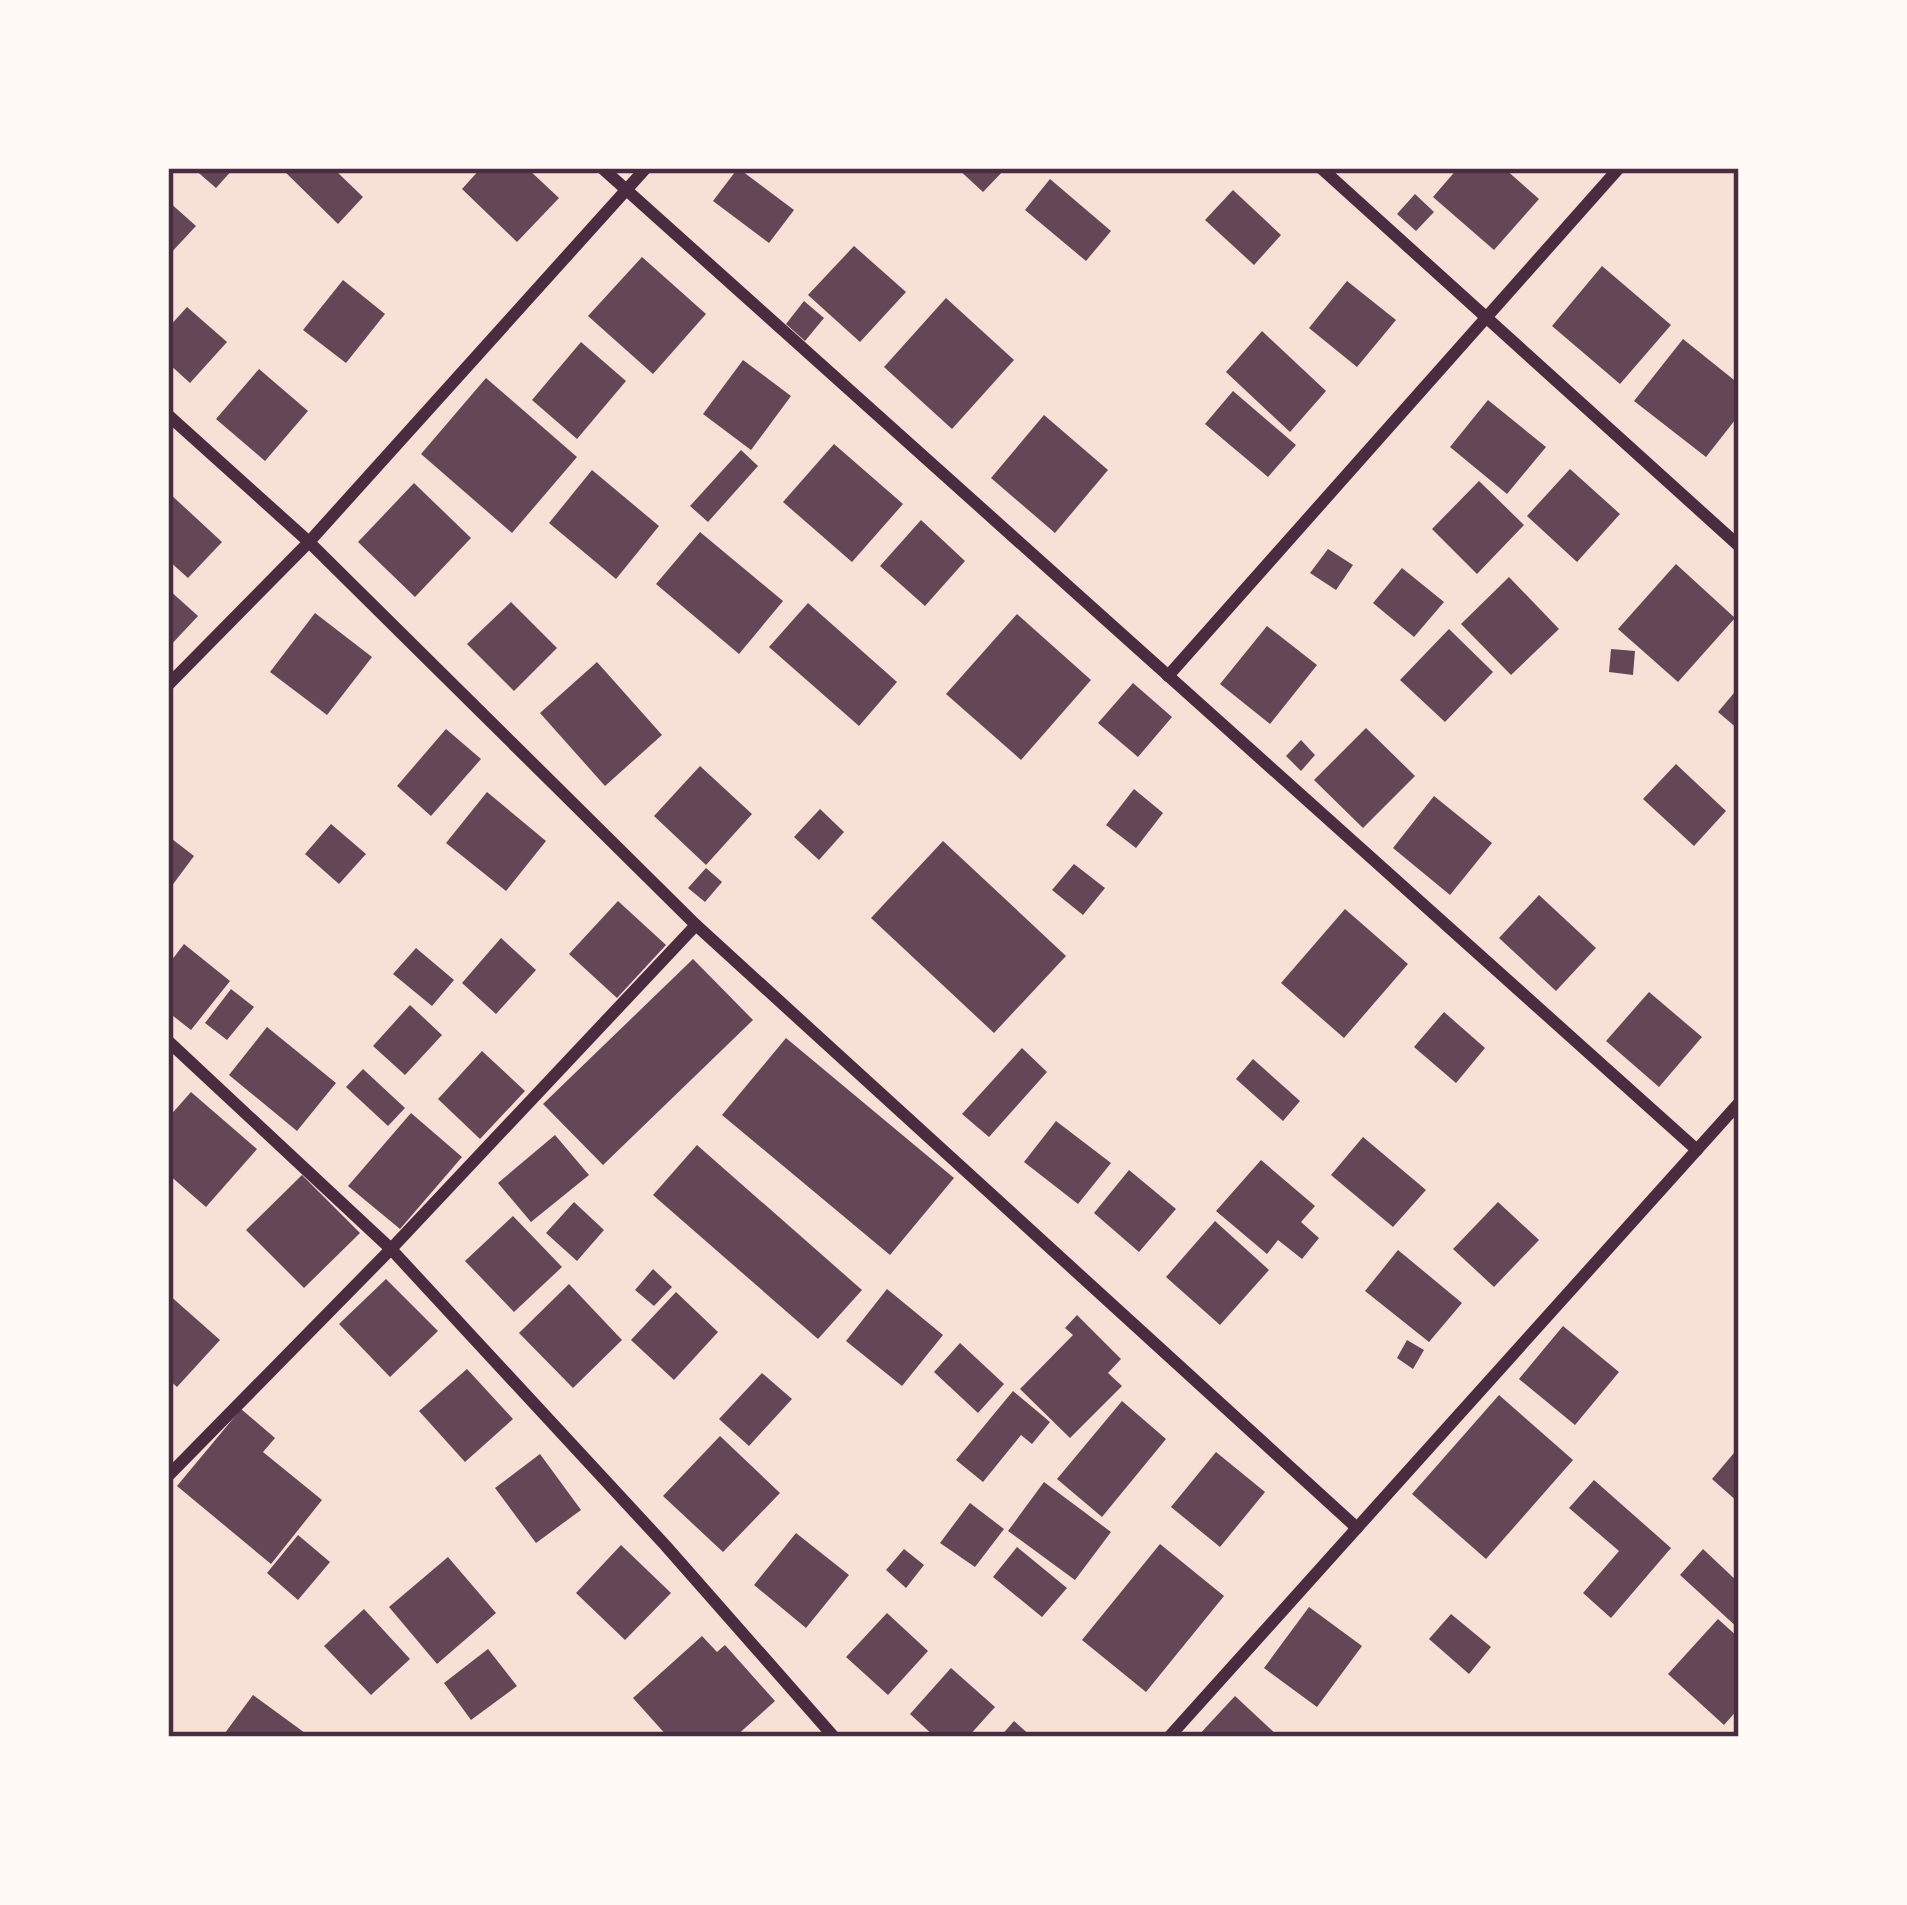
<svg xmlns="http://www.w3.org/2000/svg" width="1907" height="1905" viewBox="0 0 1907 1905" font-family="'DejaVu Sans',sans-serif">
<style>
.building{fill:#644757}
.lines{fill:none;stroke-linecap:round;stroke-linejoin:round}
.minor{stroke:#4a2c40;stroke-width:12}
.neatline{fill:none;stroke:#4a2c40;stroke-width:4.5}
</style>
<rect width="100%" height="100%" fill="#f7e1d7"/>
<g class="building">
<polygon points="193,168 234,168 216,188"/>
<polygon points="281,168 333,168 363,197 338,224"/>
<polygon points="481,168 527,168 559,198 517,242 462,189"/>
<polygon points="738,168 794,210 769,243 713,201"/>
<polygon points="957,168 1006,168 983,192"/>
<polygon points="1458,168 1504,168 1539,199 1494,250 1433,197"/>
<polygon points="1050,179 1111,231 1086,261 1025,210"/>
<polygon points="1233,190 1281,235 1254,265 1205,220"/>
<polygon points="1415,194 1434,212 1416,231 1397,214"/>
<polygon points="168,201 196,226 168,256"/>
<polygon points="854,246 906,292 860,342 808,295"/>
<polygon points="642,257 706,314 653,374 588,316"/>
<polygon points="1602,266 1671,325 1620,384 1552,326"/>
<polygon points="343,280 385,314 346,363 303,330"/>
<polygon points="1347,281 1396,320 1357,367 1309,328"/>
<polygon points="946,298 1014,360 952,429 884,367"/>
<polygon points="804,301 824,318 805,341 786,324"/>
<polygon points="187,307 227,342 190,383 168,363 168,328"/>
<polygon points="1262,331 1326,391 1290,432 1226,372"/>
<polygon points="1683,339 1739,384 1739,415 1706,457 1634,401"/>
<polygon points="581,342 626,381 577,439 532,400"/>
<polygon points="743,360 791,396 751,450 703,414"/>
<polygon points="259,369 308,411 265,461 216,419"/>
<polygon points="486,378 577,457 512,533 421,454"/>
<polygon points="1233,391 1296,445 1268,477 1205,424"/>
<polygon points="1488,400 1546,447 1507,494 1450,447"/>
<polygon points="1044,415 1108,470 1055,533 991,478"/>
<polygon points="834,444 903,504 852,562 783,502"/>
<polygon points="741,450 758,466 708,522 690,506"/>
<polygon points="1570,469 1620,514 1577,562 1527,516"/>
<polygon points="592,470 659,526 616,579 549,523"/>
<polygon points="1479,481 1524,525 1477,574 1432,529"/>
<polygon points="414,483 471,538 415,597 358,542"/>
<polygon points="168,492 222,542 188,578 168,560"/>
<polygon points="921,520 965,561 925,606 880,566"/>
<polygon points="700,532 783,601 739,654 656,584"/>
<polygon points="1328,549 1353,565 1336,590 1310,573"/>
<polygon points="1676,564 1735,618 1678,682 1618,629"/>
<polygon points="1402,568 1444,602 1414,637 1373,603"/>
<polygon points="1509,577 1559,629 1511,675 1461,624"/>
<polygon points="168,589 198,616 168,648"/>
<polygon points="511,602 557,648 514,691 467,644"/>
<polygon points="808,603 897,682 859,726 769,647"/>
<polygon points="315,613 372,657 327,715 270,672"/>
<polygon points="1017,614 1091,680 1021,760 946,694"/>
<polygon points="1267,626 1317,665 1270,724 1220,684"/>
<polygon points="1449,629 1493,672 1445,722 1400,680"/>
<polygon points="1611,649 1635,651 1633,675 1609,672"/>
<polygon points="597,662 662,735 605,786 540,713"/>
<polygon points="1133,683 1172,717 1138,757 1098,723"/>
<polygon points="1739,687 1739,730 1718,712"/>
<polygon points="1366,728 1415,776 1363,828 1314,780"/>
<polygon points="446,729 481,759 431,816 397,786"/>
<polygon points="1301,740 1315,755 1301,771 1286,756"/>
<polygon points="1676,764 1726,811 1694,846 1643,799"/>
<polygon points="700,766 752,814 706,865 654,816"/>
<polygon points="1134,789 1163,813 1136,848 1106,825"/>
<polygon points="487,792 546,841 506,891 446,843"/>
<polygon points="1434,796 1492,843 1450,895 1393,848"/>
<polygon points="820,809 844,832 819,860 794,837"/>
<polygon points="331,824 366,854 339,884 305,854"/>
<polygon points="172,839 194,856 168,891 168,845"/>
<polygon points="943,841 1066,956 994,1033 871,918"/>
<polygon points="1074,864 1105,888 1083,915 1052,890"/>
<polygon points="706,868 722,882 705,902 688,888"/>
<polygon points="1539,895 1596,948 1556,991 1499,938"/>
<polygon points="618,901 666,945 617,998 569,954"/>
<polygon points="1345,909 1408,964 1344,1038 1281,983"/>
<polygon points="501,938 536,970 496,1014 462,983"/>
<polygon points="184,944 230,981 191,1030 168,1012 168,965"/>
<polygon points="416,948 454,980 432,1006 393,974"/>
<polygon points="693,959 753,1020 603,1165 543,1104"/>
<polygon points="231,989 254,1007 227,1040 205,1023"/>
<polygon points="1649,992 1702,1037 1659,1087 1606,1041"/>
<polygon points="410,1005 442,1035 405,1075 373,1046"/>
<polygon points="1444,1012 1485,1048 1456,1083 1414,1047"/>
<polygon points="267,1027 336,1083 297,1131 229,1075"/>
<polygon points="786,1038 954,1178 890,1255 722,1115"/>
<polygon points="1022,1048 1047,1072 989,1137 962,1114"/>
<polygon points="482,1051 525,1091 480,1139 438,1099"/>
<polygon points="1253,1059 1300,1101 1283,1121 1236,1079"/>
<polygon points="363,1069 405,1108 388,1126 346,1087"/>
<polygon points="191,1092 257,1149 206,1207 168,1174 168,1118"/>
<polygon points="411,1113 462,1157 400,1229 348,1186"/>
<polygon points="1056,1121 1111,1163 1078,1204 1024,1162"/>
<polygon points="555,1135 589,1175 531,1222 498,1183"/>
<polygon points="1363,1137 1426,1190 1393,1227 1331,1175"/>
<polygon points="697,1145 862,1290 818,1339 653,1195"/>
<polygon points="1261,1160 1315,1206 1301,1222 1319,1238 1302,1259 1278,1240 1267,1254 1216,1211"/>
<polygon points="1129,1170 1176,1209 1139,1252 1094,1213"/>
<polygon points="302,1175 360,1233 304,1288 246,1230"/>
<polygon points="574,1202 604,1230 577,1261 546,1233"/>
<polygon points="1498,1202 1539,1240 1494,1287 1453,1249"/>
<polygon points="513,1216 562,1267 514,1312 465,1261"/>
<polygon points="1215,1221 1269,1270 1220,1325 1166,1277"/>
<polygon points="1398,1250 1462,1303 1429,1342 1365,1291"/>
<polygon points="653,1269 672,1287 654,1306 635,1290"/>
<polygon points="386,1279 438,1331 390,1377 339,1324"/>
<polygon points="569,1284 622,1340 573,1388 519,1333"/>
<polygon points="887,1289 943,1335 902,1386 846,1341"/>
<polygon points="676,1292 718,1332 674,1380 631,1340"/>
<polygon points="168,1294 220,1340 177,1387 168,1379"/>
<polygon points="1077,1315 1121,1359 1108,1373 1122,1386 1070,1438 1020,1389 1073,1335 1065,1328"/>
<polygon points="1563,1326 1619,1372 1575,1425 1519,1379"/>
<polygon points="1407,1340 1424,1350 1413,1369 1397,1358"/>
<polygon points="960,1343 1004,1384 978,1413 934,1372"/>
<polygon points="467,1369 513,1419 465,1462 419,1411"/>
<polygon points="762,1373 792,1399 749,1446 719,1419"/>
<polygon points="1013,1391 1050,1422 1032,1444 1021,1435 983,1482 956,1460"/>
<polygon points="1499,1395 1573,1460 1486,1559 1412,1494"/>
<polygon points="1122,1401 1166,1439 1102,1517 1057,1479"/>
<polygon points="241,1409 275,1438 263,1452 322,1500 271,1564 177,1486"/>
<polygon points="720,1436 780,1493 723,1552 663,1496"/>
<polygon points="1739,1447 1739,1503 1712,1479"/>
<polygon points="1216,1452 1265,1492 1220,1547 1171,1507"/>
<polygon points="540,1454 581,1510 536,1543 495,1488"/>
<polygon points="1594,1480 1671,1548 1611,1618 1583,1593 1619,1551 1569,1508"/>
<polygon points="1044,1482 1111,1532 1075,1580 1008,1531"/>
<polygon points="970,1503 1004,1529 975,1567 940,1543"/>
<polygon points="796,1533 849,1575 806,1628 754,1585"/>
<polygon points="298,1535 330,1562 298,1600 267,1573"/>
<polygon points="1160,1544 1224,1596 1146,1692 1082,1640"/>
<polygon points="621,1545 671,1593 625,1640 576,1593"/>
<polygon points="1017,1547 1067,1588 1042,1617 993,1577"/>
<polygon points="904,1549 924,1565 906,1588 886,1570"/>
<polygon points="1703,1549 1739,1583 1739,1629 1680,1575"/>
<polygon points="448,1557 496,1613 437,1664 389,1607"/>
<polygon points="1309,1607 1362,1646 1317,1707 1264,1668"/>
<polygon points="364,1609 410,1659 371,1695 324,1646"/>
<polygon points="887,1613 928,1651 888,1695 846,1657"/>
<polygon points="1451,1614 1491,1647 1469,1674 1429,1639"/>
<polygon points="1718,1619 1739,1638 1739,1708 1724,1725 1668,1674"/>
<polygon points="702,1636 717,1652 725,1645 775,1701 735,1737 668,1737 633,1698"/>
<polygon points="488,1649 517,1686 471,1720 444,1683"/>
<polygon points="951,1668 995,1707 968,1737 935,1737 910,1714"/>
<polygon points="253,1695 305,1733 301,1737 222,1737"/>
<polygon points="1235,1696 1279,1737 1197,1737"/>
<polygon points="1014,1721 1032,1737 1000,1737"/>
</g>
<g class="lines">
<g class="minor">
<polyline points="602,168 1697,1150"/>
<polyline points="1321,168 1739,546"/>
<polyline points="168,415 309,542 696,925 1357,1528"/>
<polyline points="1168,676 1619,168"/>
<polyline points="168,685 309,542 646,168"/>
<polyline points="168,1041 391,1249 665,1545 834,1737"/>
<polyline points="168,1476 391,1249 696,925"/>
<polyline points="1169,1737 1739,1103"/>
</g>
</g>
<rect width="1907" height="1905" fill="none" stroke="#fffaf5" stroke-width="342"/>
<rect x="171" y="171" width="1565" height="1563" class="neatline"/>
</svg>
